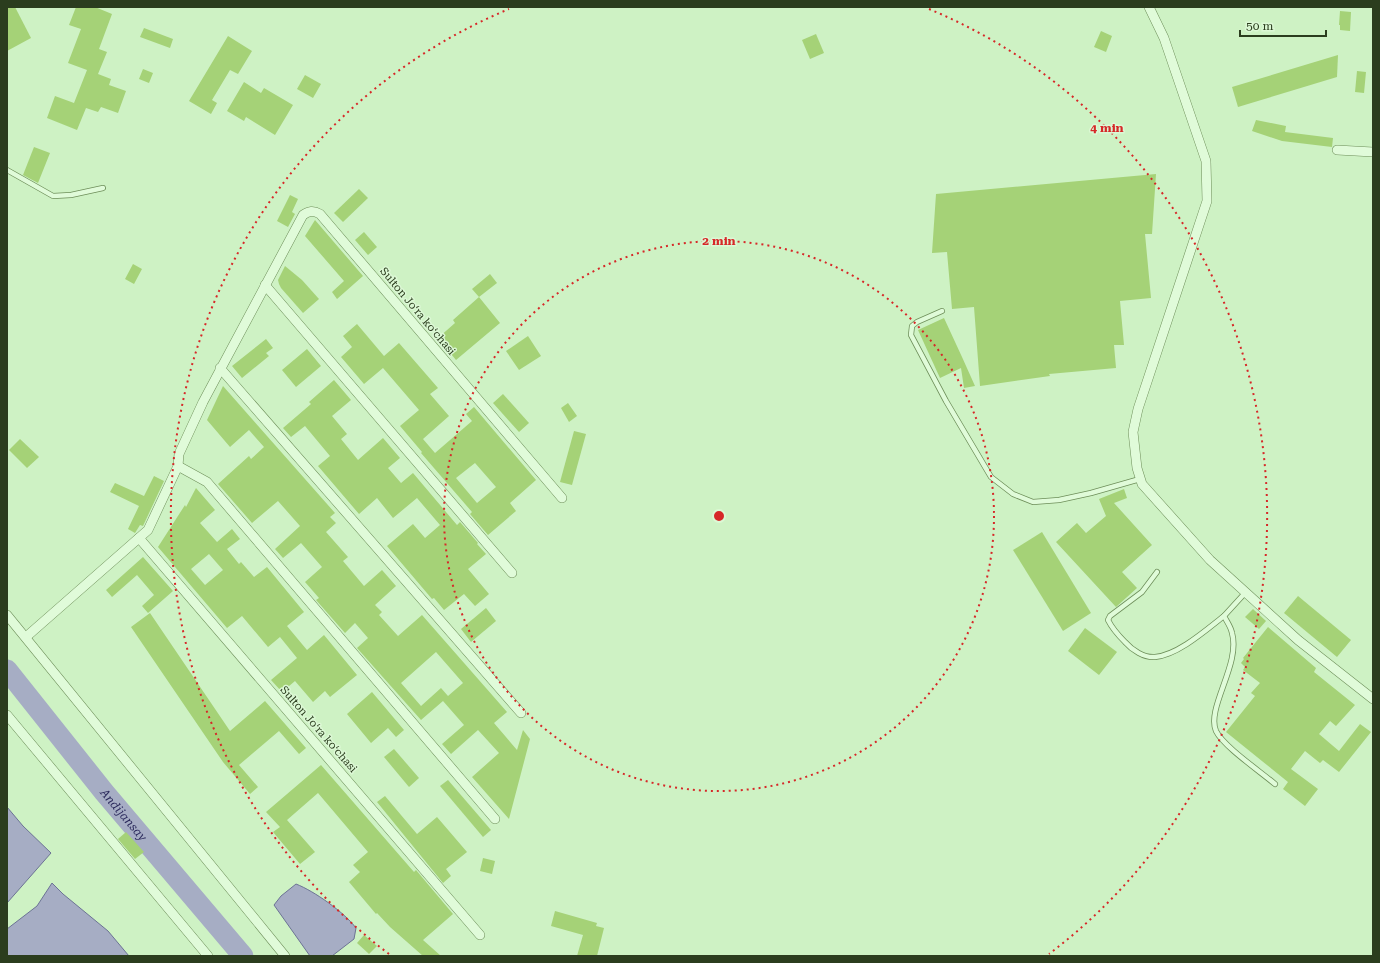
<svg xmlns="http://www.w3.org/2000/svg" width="1380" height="963" viewBox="0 0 1380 963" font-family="'Roboto Serif',serif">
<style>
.water{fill:#a6adc4;stroke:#6c7394}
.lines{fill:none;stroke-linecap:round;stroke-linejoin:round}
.river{stroke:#a6adc4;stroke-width:21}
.building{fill:#a5d277;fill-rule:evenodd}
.service-casing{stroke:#6d8e59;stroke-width:6}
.minor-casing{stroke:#6d8e59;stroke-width:10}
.service{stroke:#e0fbd9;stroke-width:4.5}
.minor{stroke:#e0fbd9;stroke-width:9}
.ring{fill:none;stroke:#d62828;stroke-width:2;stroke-dasharray:2 4}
.labels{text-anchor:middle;stroke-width:3;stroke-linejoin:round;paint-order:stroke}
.street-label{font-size:11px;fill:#2b3d1e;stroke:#dcf8d5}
.water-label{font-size:12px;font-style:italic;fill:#2d2c5e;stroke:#dcf8d5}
.centre{fill:#d62828;stroke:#dcf8d5;stroke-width:2}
.ring-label{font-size:12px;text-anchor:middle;font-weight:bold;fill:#d62828;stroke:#dcf8d5;stroke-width:3;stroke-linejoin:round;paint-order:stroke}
</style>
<rect width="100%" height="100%" fill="#cef2c4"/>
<g class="water">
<polygon points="7,807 23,826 51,853 7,903"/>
<polygon points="52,883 63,894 108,931 129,956 7,956 7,929 37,906"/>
<path d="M296,884C314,891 344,912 356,928L354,939L332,956H310L274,905L281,896Z"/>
</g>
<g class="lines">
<path class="river" id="s1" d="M7,670L104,792L243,956"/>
</g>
<g class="building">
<polygon points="7,7 15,7 31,38 7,51"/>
<polygon points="76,7 95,7 112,14 99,49 107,52 98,74 111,79 109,85 126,91 118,113 101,107 98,112 86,108 77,130 47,118 55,96 74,103 87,70 68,63 81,29 69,25"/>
<polygon points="1340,11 1351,12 1350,31 1340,30 1340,25 1339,25"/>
<polygon points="144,28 173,39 170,48 140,37"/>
<polygon points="1101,31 1112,36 1106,52 1094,47"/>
<polygon points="816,34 824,53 810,59 802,40"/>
<polygon points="228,36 252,51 238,74 230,70 212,100 217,103 211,114 189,101"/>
<polygon points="1338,55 1337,77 1238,107 1232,87"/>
<polygon points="143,69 153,73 149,83 139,79"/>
<polygon points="1357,71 1366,72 1364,93 1355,92"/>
<polygon points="305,75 321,84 313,98 297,89"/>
<polygon points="244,82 261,93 264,88 293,105 275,135 246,117 244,121 227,111"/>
<polygon points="1256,120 1286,126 1285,132 1333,138 1332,147 1282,141 1252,131"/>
<polygon points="34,147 50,153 38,183 23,175"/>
<polygon points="1156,174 1152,234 1145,234 1151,298 1120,301 1124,345 1114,345 1116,368 1049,374 1050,376 980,386 974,307 952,309 947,252 932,253 936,194"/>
<polygon points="359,189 368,198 343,222 334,213"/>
<polygon points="290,195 298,199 292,212 295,214 288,227 277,221"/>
<polygon points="315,220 363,276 337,299 332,292 344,281 305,236"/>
<polygon points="364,232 377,247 368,255 355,240"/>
<polygon points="133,264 142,269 134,284 125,279"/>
<polygon points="285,266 302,280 319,299 303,313 281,288 279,284 278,280"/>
<polygon points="490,274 497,283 479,297 472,289"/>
<polygon points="479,297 500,323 456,360 438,338 455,323 453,320"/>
<polygon points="944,318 962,357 975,386 964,388 961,368 940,378 918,330"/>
<path d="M357,324L384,356L399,343L438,388L430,394L449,416L423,439L435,453L472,421L466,414L474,407L536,480L510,503L516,511L488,535L470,514L472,512L421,453L422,452L400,426L419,410L383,368L364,384L341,357L352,347L343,336ZM475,463L496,487L477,503L456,478Z"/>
<polygon points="528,336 541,356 519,370 506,351"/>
<polygon points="266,339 273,348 266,353 269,356 242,378 232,366"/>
<polygon points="307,349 321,366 296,387 282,370"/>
<polygon points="334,380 351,400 332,416 347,434 341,439 358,460 383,438 400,458 388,468 401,483 413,473 457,525 460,522 478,543 477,544 486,554 468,569 489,594 475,606 464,594 444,610 434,598 432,599 387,546 413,524 425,538 440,525 417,498 393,518 377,498 359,514 318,466 330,456 305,426 291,437 283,428 311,404 309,402"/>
<path d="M223,386L335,513L330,517L336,523L326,532L348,557L343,561L364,586L382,570L396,586L375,605L382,612L379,615L398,636L422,615L507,712L494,723L517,750L523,730L530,739L509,819L472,777L499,753L478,730L451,754L442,744L464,725L443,701L421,720L357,648L368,638L355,623L345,633L316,600L319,598L305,582L322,567L301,543L283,558L275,549L300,526L278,501L252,523L218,484L249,456L251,459L264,447L249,430L230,447L207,420ZM436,652L463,683L448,696L441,688L421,706L401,683Z"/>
<polygon points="503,394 529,423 519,432 493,403"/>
<polygon points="568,403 577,416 569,422 561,408"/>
<polygon points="574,431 586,434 572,485 560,482"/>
<polygon points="20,439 39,457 27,468 9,450"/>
<polygon points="154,476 164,481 143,526 140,525 135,533 128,529 139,506 110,492 115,483 144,496"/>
<path d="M196,488L215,510L200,523L217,542L232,529L240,539L227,549L239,564L241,562L254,577L267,567L304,612L287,626L307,650L324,635L357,675L330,697L325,691L313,702L295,681L282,692L271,680L297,658L280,637L268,647L242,616L227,628L158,547L185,505L186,507ZM209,554L223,570L205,585L191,569Z"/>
<polygon points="1124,489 1127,498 1114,503 1152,545 1122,572 1137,588 1116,607 1056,542 1077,523 1086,533 1106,516 1099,499"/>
<polygon points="1042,532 1091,613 1063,631 1013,550"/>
<polygon points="143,557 173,591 148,613 142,606 154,595 137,575 112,597 106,590"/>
<polygon points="1298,596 1351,640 1337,657 1284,613"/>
<polygon points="486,608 496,621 471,642 461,629"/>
<polygon points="1253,609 1266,621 1259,629 1245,617"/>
<polygon points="150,613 230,731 265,701 306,748 299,754 279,731 239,765 258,787 250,794 223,762 131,627"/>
<polygon points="1268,627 1316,668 1314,672 1355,705 1336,726 1330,721 1319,734 1339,751 1360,724 1371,732 1339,772 1323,760 1320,763 1305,751 1291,769 1318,789 1305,806 1283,789 1288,782 1226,732 1255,696 1251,693 1260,683 1243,670 1245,667 1241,663 1244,659 1243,658"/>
<polygon points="1085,628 1117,652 1099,675 1068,651"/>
<polygon points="372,692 404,730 396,737 388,728 371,743 347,714"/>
<polygon points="394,749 419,778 409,787 384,757"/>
<polygon points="321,765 414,872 416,870 453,914 423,940 441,956 423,956 390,927 377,913 376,914 349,882 360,872 353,865 368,852 318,793 287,820 315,852 300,864 273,832 280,827 266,812"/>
<polygon points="448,780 491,830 483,837 440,786"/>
<polygon points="385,796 417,834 437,817 467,852 446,869 451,876 443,883 377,802"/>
<polygon points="126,832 144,852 135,859 118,839"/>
<polygon points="483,858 495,861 492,874 480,871"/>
<polygon points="555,911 597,923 596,926 604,928 597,956 577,956 583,935 551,926"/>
<polygon points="364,935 377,946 369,954 357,943"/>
</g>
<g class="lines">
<defs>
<g id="service">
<polyline points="7,170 53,196 71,195 103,188"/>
<polyline points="942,311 917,322 912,326 911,335 946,401 991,477 1013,494 1033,502 1059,500 1091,493 1140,479"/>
<path d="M1157,572L1142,592L1110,616L1108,620C1112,628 1119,636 1125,642C1132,650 1144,658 1155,657C1178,655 1206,630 1224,616"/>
<path d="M1245,593L1224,616C1227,622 1231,627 1232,633C1241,664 1206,708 1216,731C1223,746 1261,772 1275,784"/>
</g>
<g id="minor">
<polyline points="1149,7 1164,38 1206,161 1207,201 1138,409 1133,432 1137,468 1142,484 1210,560 1298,640 1373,699"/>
<polyline points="1337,150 1373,152"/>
<polyline points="265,285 512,573"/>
<polyline points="220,368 521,713"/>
<polyline points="178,466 207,482 495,819"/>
<polyline points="139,538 480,935"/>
<polyline points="7,615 285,956"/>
<path d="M26,637L148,530L178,466L179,454L203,402L303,215C309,211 313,210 320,214L562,498"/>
<polyline points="7,715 208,956"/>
</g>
</defs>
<use href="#service" class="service-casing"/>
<use href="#minor" class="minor-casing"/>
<use href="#service" class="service"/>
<use href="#minor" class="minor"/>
</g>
<g class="ring">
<circle cx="719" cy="516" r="275"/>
<path d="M389 954A549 549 0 0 1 509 9M929 9A549 549 0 0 1 1049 954"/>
</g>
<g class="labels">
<g class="street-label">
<text transform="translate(418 311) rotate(50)" y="4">Sulton Joʻra koʻchasi</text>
<text transform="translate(319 729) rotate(49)" y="4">Sulton Joʻra koʻchasi</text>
</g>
<g class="water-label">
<text dy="4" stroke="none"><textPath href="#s1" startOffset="186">Andijansay</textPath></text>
</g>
</g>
<circle cx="719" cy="516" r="6" class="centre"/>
<g class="ring-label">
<text x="1107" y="132">4 min</text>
<text x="719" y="245">2 min</text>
</g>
<rect width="1380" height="963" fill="none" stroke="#2b3d1e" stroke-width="16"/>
<path d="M1240 30v6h86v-6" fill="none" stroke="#2b3d1e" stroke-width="2"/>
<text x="1246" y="30" font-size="12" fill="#2b3d1e" stroke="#dcf8d5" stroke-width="3" paint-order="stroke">50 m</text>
</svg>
